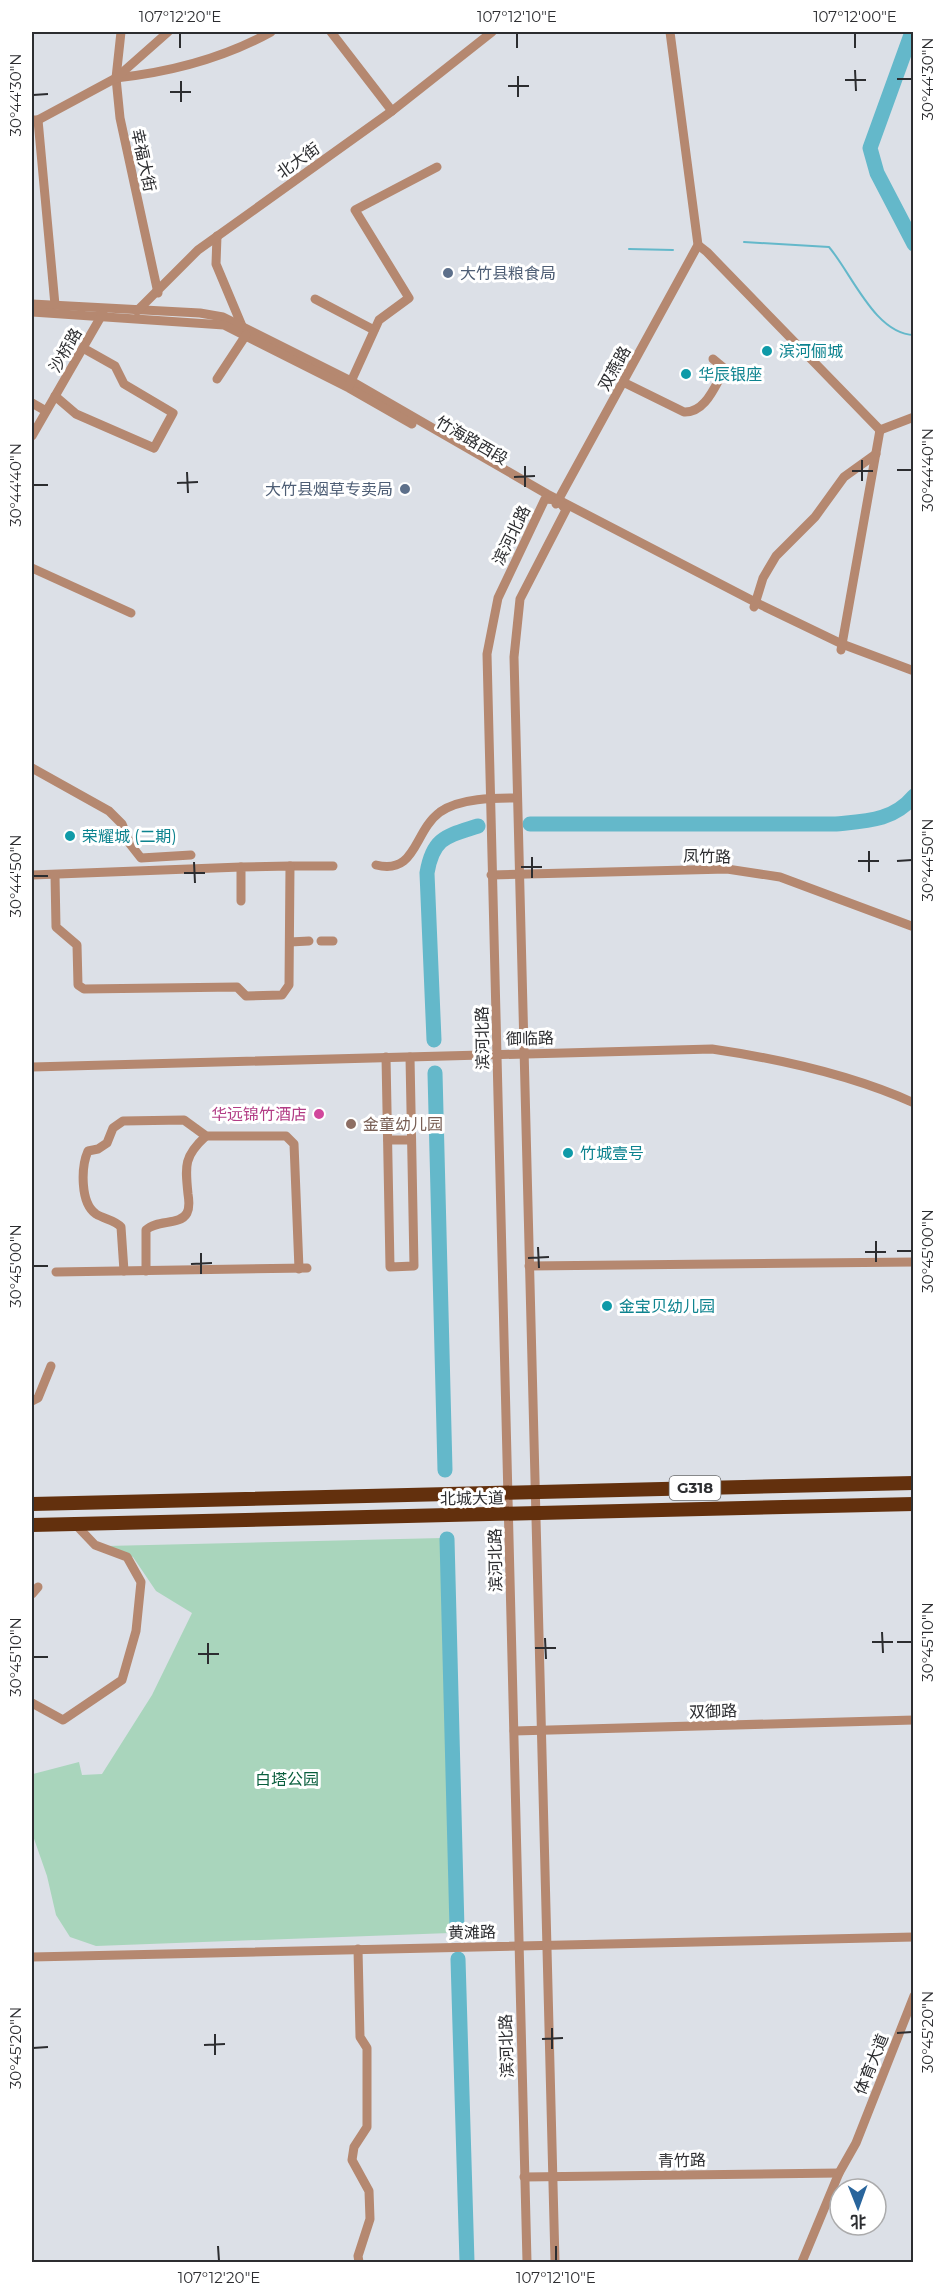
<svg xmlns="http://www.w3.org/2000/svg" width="945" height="2294" viewBox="0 0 945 2294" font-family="Montserrat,'Noto Sans SC',sans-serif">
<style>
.green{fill:#a9d5bc}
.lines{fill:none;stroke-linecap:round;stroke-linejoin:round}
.stream{stroke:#64b8ca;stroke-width:2}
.river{stroke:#64b8ca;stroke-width:15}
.minor{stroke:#b58870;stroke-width:9}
.highway{stroke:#63300d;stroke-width:14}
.ticks{fill:none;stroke:#2c2d30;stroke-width:2}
.service-dot{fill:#5c6f8a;stroke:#fff;stroke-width:2}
.culture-dot{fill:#0f9aa8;stroke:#fff;stroke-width:2}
.hotel-dot{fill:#d1479c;stroke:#fff;stroke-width:2}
.education-dot{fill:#8d6e63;stroke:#fff;stroke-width:2}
.labels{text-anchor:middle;stroke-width:6;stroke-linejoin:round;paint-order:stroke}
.shield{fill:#fff;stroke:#6b6c6e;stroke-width:1.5}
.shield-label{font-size:15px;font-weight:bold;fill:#2c2d30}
.street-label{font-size:16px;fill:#2c2d30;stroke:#fff}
.service-label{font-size:16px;fill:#4e5e75;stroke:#fff;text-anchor:start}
.culture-label{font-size:16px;fill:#0d838f;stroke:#fff;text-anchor:start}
.hotel-label{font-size:16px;fill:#b23c85;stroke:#fff;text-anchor:end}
.education-label{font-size:16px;fill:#785e54;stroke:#fff;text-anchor:start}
.park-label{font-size:16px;fill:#095e3d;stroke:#fff}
.neatline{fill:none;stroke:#2c2d30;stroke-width:2}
.ticks-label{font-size:15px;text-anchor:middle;fill:#2c2d30}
</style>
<rect width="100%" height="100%" fill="#dce0e7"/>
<polygon class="green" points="442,1538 450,1933 96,1946 70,1937 56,1915 47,1876 32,1833 33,1774 79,1762 82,1775 102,1774 152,1695 192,1613 156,1591 133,1557 106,1546"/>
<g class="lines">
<g class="stream">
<path d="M744,242L829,247C852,274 875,334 914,335"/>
<polyline points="629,249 673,250"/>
</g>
<g class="river">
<polyline points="912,32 870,148 877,173 914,244"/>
<path d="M530,824H836C867,821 893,821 914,796"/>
<path d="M434,1040L427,873C433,837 447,836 478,826"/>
<polyline points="435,1073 445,1470"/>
<polyline points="447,1539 457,1929"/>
<polyline points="458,1959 467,2262"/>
</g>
<g class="minor">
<polyline points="121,32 116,78 120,118 158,293"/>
<polyline points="331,32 392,111"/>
<path d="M116,78C171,72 222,59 271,32"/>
<polyline points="32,120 38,120 55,305"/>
<polyline points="38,120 116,78 168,32"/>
<polyline points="217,236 216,264 242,326"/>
<polyline points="698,245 707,252 880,430"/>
<polyline points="315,299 374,330"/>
<polyline points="32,304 200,313 223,317 351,381 547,494 757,603 842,644 914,671"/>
<polyline points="137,311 198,250 392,111 492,32"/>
<polyline points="32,312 224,325 349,388 412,424"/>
<polyline points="217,379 246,335"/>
<path d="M623,382L684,412C706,413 715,385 725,369L713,359"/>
<polyline points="349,386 379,320 409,298 355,210 437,167"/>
<polyline points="55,396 76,414 154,448 173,413 124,384 115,366 83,348"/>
<polyline points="32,403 46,411"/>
<polyline points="880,430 914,417"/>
<polyline points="32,436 103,313"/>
<polyline points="556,504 698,245 670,32"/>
<polyline points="32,568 131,613"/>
<polyline points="754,607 763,578 776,556 815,517 844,477 876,454"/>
<polyline points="841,650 880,430"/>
<polyline points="32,768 109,811 122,824 130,844 141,858 191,855"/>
<path d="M376,865C417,875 413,832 440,812C460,798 494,798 517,798"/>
<polyline points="290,866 333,866"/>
<polyline points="32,875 241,867"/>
<polyline points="55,875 56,927 77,945 78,985 84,989 237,987 246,996 282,995 289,985 290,866 241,867 241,901"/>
<polyline points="491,875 727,869 780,877 914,927"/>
<polyline points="321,941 333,941"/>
<polyline points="290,942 309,941"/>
<polyline points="386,1057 390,1267 414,1266 410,1057"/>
<path d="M32,1067L712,1049C780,1059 850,1074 914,1103"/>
<polyline points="388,1140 411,1140"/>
<polyline points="529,1266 914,1262"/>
<path d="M124,1271L121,1227C115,1220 104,1219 96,1214C80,1203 81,1167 88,1151L98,1149L107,1143L113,1128L123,1121L184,1120L206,1136H286L294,1144L299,1269"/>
<path d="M146,1271V1230C157,1219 180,1226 187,1213C190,1207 189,1200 188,1194C185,1165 184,1156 206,1136"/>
<polyline points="56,1272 307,1268"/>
<polyline points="32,1401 38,1398 51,1366"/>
<polyline points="32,1594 38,1587"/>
<polyline points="32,1703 63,1720 122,1680 136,1631 141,1582 127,1557 95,1545 75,1524"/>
<polyline points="514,1731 914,1720"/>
<polyline points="358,1949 360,2037 367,2048 367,2127 354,2147 352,2160 369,2191 370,2219 358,2256 359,2262"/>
<polyline points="32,1957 914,1937"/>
<polyline points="524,2177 839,2173"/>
<polyline points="527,2262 487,654 498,598 545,499 558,500"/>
<polyline points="555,2262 514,657 520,599 566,510 558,500"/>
<polyline points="802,2262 839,2173 856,2143 914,1996"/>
</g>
<g class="highway">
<polyline points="32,1504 914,1483"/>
<polyline points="32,1525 914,1504"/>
</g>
</g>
<path class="ticks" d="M180,33V48M517,33V48M855,33V48M855,70L856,91M518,76V97M897,79H912M845,80H866M181,81V102M508,86H529M170,92H191M33,95L48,94M862,460V481M525,466V487M897,470H912M852,471H873M187,472L188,493M514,477L535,476M177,483L198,482M33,485H48M869,851V872M532,857V878M858,861H879M897,861L912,860M194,862L195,883M521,867H542M184,873H205M33,876H48M876,1241V1262M538,1247L539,1268M897,1251H912M865,1252H886M201,1253V1274M528,1258L549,1257M191,1264L212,1263M33,1266H48M882,1632L883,1653M545,1638L546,1659M872,1642H893M897,1642H912M208,1643V1664M535,1648H556M198,1654H219M33,1657H48M552,2028V2049M897,2033L912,2032M215,2034V2055M542,2039L563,2038M204,2045L225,2044M33,2048L48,2047M218,2246L219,2261M556,2246V2261"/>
<g class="service-dot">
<circle cx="448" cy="273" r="6"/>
<circle cx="405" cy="489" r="6"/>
</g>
<g class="culture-dot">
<circle cx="767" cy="351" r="6"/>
<circle cx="686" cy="374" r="6"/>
<circle cx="70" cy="836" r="6"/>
<circle cx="568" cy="1153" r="6"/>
<circle cx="607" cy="1306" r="6"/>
</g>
<circle class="hotel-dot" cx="319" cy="1114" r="6"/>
<circle class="education-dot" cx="351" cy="1124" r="6"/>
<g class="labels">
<rect class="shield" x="669.5" y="1476" width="51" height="24" rx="4.5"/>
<g class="shield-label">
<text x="695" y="1493">G318</text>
</g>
<g class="street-label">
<text transform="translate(144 160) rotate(78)" y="6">幸福大街</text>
<text transform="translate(298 160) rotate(-36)" y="6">北大街</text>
<text transform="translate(65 350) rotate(-60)" y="6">沙桥路</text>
<text transform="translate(614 368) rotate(-61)" y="6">双燕路</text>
<text transform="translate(472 440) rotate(30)" y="6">竹海路西段</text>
<text transform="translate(511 535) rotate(-64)" y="6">滨河北路</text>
<text transform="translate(707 856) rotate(1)" y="6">凤竹路</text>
<text transform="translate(482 1038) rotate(-91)" y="6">滨河北路</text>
<text transform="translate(530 1038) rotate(-1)" y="6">御临路</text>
<text transform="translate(472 1498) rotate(-1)" y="6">北城大道</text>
<text transform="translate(495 1560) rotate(-91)" y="6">滨河北路</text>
<text transform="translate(713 1711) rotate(-2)" y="6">双御路</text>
<text transform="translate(472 1932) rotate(-1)" y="6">黄滩路</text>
<text transform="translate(506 2046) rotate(-92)" y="6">滨河北路</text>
<text transform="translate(871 2064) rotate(-68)" y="6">体育大道</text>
<text transform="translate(682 2160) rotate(-1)" y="6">青竹路</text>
</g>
<g class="service-label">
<text x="460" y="279">大竹县粮食局</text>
<text x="393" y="495" text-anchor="end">大竹县烟草专卖局</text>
</g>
<g class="culture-label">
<text x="779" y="357">滨河俪城</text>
<text x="698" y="380">华辰银座</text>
<text x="82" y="842">荣耀城 (二期)</text>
<text x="580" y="1159">竹城壹号</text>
<text x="619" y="1312">金宝贝幼儿园</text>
</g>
<g class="hotel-label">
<text x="307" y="1120">华远锦竹酒店</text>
</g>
<g class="education-label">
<text x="363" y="1130">金童幼儿园</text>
</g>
<g class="park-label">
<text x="287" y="1785">白塔公园</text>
</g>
</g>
<rect width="945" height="2294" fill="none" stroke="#ffffff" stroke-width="66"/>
<g transform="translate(858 2207) rotate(179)"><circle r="28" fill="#ffffff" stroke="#ababac" stroke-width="1.5"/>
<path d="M0-4.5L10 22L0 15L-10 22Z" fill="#29659c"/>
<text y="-9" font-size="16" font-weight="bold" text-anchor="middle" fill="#2c2d30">北</text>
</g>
<rect x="33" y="33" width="879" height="2228" class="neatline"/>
<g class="ticks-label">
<text x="180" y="22">107°12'20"E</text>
<text x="517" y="22">107°12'10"E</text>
<text x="855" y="22">107°12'00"E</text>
<text transform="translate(928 79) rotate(-90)" y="5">30°44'30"N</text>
<text transform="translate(16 95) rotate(-90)" y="5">30°44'30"N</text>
<text transform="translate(928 470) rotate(-90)" y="5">30°44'40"N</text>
<text transform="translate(16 485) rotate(-90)" y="5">30°44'40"N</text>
<text transform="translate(928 860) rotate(-90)" y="5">30°44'50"N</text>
<text transform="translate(16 876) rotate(-90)" y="5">30°44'50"N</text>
<text transform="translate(928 1251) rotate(-90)" y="5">30°45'00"N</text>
<text transform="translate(16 1266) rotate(-90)" y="5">30°45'00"N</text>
<text transform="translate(928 1642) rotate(-90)" y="5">30°45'10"N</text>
<text transform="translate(16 1657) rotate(-90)" y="5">30°45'10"N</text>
<text transform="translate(928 2032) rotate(-90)" y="5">30°45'20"N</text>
<text transform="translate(16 2048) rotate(-90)" y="5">30°45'20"N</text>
<text x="219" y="2283">107°12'20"E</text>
<text x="556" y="2283">107°12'10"E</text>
</g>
</svg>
